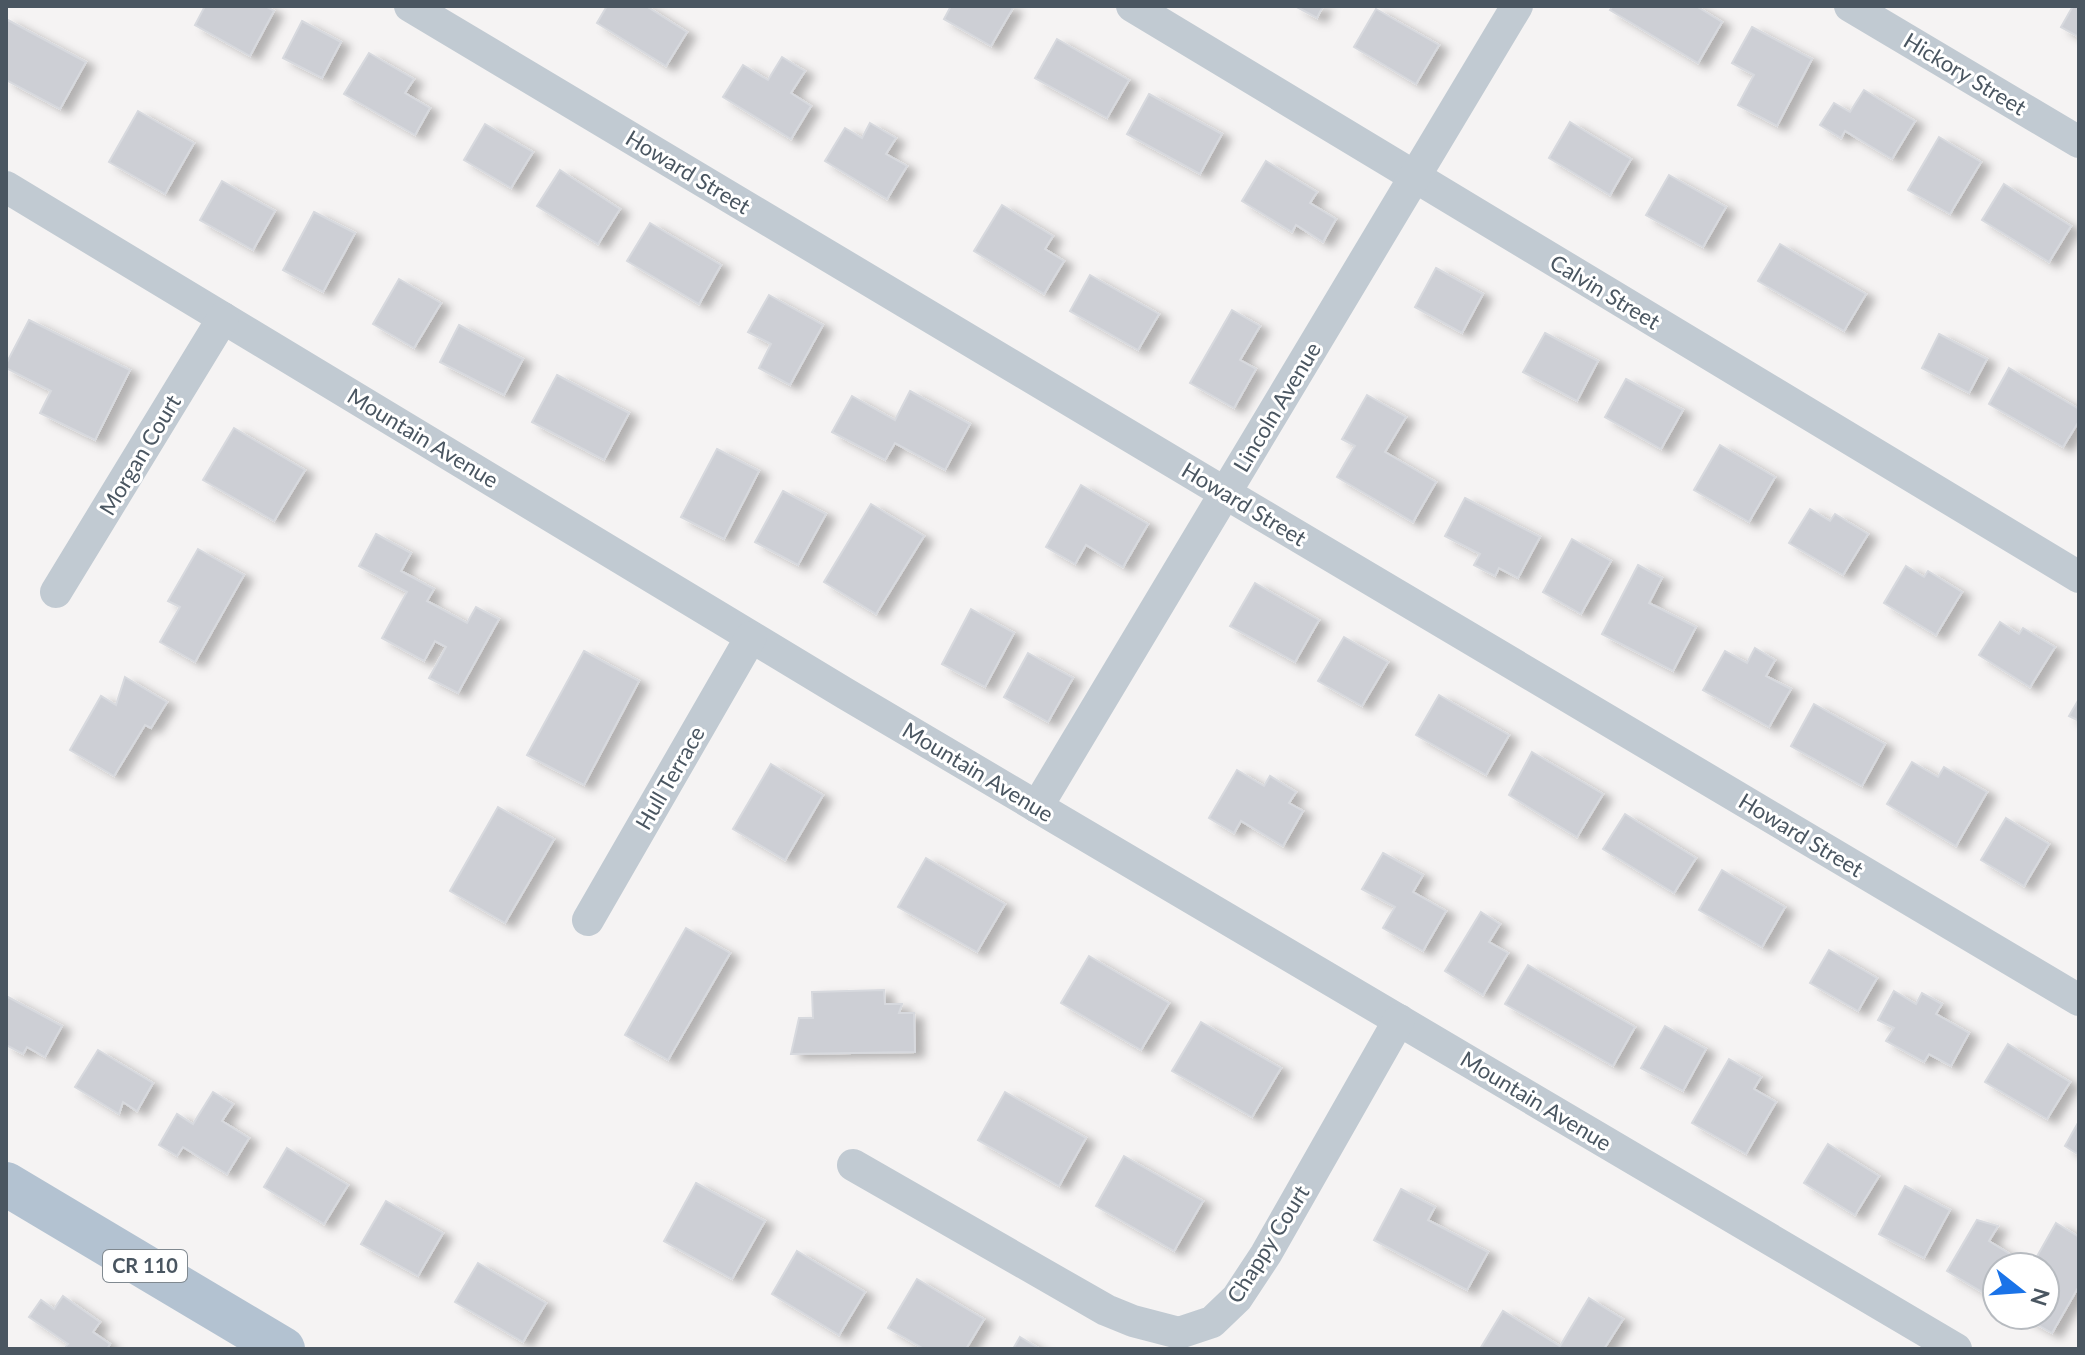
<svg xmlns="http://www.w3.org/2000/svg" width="2085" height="1355" viewBox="0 0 2085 1355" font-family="Lato,sans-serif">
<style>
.building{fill:#cdcfd5;stroke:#d7d9de;stroke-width:2;filter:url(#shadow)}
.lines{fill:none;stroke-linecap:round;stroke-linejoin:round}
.minor{stroke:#c1cad2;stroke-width:32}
.primary{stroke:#b3c2d1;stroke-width:44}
.labels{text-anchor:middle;stroke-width:6;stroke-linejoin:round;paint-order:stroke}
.shield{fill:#fff;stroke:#808990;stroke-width:2}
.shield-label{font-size:20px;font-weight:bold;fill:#4a5661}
.street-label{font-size:22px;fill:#4a5661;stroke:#fff}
</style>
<defs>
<filter id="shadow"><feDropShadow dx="9" dy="5" stdDeviation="4" flood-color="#0004"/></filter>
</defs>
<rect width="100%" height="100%" fill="#f5f3f3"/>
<g class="building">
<polygon points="205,6 265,6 274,11 250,56 195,25"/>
<polygon points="607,6 646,6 687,32 666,66 597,23"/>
<polygon points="951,6 1009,6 1013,8 991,46 944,19"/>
<polygon points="1295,6 1323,6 1317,18"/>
<polygon points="1613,6 1696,6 1722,22 1698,63 1610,10"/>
<polygon points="2073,6 2079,6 2079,37 2061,27"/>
<polygon points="1376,9 1439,45 1416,84 1354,47"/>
<polygon points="6,19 86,62 60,109 6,80"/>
<polygon points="302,21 341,42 322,78 283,58"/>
<polygon points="1752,27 1812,59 1777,126 1738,105 1754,75 1732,63"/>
<polygon points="1057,39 1129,80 1107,118 1035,78"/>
<polygon points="369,53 414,79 405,93 430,108 415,135 344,94"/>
<polygon points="782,57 805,71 791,93 811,106 791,139 723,97 743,65 768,80"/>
<polygon points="1864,90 1915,121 1892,159 1845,131 1841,138 1820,125 1834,103 1850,112"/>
<polygon points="1149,94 1222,134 1200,174 1127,134"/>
<polygon points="138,111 194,143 165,194 109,162"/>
<polygon points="1570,122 1631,159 1610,195 1549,158"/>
<polygon points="870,123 896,138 886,154 907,166 887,199 825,161 845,128 862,138"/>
<polygon points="485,124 533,152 511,188 464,160"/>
<polygon points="1939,137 1981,162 1950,214 1908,190"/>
<polygon points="1266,161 1317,192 1310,203 1336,219 1323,242 1296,225 1292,232 1242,201"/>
<polygon points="560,170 620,209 598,244 537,206"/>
<polygon points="1669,175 1726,207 1703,247 1646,215"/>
<polygon points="222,181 275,211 253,250 200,220"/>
<polygon points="2004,184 2071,226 2049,262 1982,220"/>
<polygon points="1002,205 1053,236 1045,249 1064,261 1044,294 974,251"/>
<polygon points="314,212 355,233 323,292 283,270"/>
<polygon points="650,223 721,265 699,304 627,261"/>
<polygon points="1780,244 1866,294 1844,331 1758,281"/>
<polygon points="1436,268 1483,294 1462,333 1415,307"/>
<polygon points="1090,275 1159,314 1138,350 1070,311"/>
<polygon points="399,279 441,303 414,348 373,324"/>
<polygon points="769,295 823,325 790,385 759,368 771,344 748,332"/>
<polygon points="1232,310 1260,326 1240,360 1256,369 1234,408 1190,383"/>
<polygon points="29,320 130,370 95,440 40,413 51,391 6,368 6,364"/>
<polygon points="459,325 523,359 504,395 440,362"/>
<polygon points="1545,333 1598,361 1577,401 1523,372"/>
<polygon points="1939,334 1987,359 1969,393 1922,368"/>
<polygon points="2009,368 2079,409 2079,421 2063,447 1989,404"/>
<polygon points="557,375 629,413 604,460 532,422"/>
<polygon points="1626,379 1683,410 1661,449 1605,417"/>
<polygon points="910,391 970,424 945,470 895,443 885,460 832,432 852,396 895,420"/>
<polygon points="1367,395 1406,417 1385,452 1436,482 1413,522 1337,477 1355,446 1342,439"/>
<polygon points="234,428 305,470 274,521 203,480"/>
<polygon points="1720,445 1775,477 1749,522 1694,490"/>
<polygon points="717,449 759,471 724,539 681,517"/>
<polygon points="1081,485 1148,524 1123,567 1086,545 1075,564 1046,547"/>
<polygon points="783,491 826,514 798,565 755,542"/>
<polygon points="1465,498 1540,537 1518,578 1499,568 1495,576 1474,565 1480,554 1445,536"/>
<polygon points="871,504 924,536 876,614 824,582"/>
<polygon points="1810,509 1830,521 1835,514 1868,534 1843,575 1789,543"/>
<polygon points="376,534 411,553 401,571 434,589 427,601 467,623 476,607 499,619 458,693 429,678 446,647 435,641 424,661 382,638 407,592 359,566"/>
<polygon points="1572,539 1611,561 1581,614 1543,592"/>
<polygon points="198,549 244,575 195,662 160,642 180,607 168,601"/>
<polygon points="1638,565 1662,578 1649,603 1696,627 1673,671 1602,634"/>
<polygon points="1906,566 1924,577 1928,571 1962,592 1936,635 1884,603"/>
<polygon points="1255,583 1319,620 1295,662 1230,626"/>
<polygon points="971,609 1014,633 985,687 942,664"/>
<polygon points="2000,622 2019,634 2023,628 2055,647 2030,687 1979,655"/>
<polygon points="1344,637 1388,662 1362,706 1318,681"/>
<polygon points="1755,648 1775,660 1766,676 1791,689 1769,727 1703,690 1725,651 1747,663"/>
<polygon points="584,651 639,681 584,785 527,755"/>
<polygon points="1028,653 1073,678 1048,722 1004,697"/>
<polygon points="125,677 167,702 151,728 145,725 114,776 70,750 101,696 116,705"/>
<polygon points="1439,695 1509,735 1486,775 1416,735"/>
<polygon points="2079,699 2079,721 2069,716"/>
<polygon points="1814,704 1885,744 1862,786 1791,746"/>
<polygon points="1532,752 1603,794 1577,837 1509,795"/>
<polygon points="1912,762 1938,777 1944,767 1987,792 1956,846 1887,804"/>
<polygon points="771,764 823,795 785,860 733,829"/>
<polygon points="1237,770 1264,786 1270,776 1296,792 1289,803 1303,811 1283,846 1241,821 1234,833 1209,818"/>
<polygon points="498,807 554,839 505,923 450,891"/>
<polygon points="1625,814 1696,858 1674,893 1603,849"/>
<polygon points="2006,818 2049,844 2024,886 1981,860"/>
<polygon points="1383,853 1423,875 1413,892 1446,911 1423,951 1383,928 1395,907 1362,889"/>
<polygon points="926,858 1005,904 977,952 898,907"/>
<polygon points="1722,870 1785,907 1762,947 1699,910"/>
<polygon points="1481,912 1500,924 1489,942 1508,953 1483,995 1445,971"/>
<polygon points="686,928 730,953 668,1060 625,1035"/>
<polygon points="1829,950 1877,978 1858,1011 1810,983"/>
<polygon points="1089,956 1169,1003 1141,1050 1061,1003"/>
<polygon points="1528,965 1635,1027 1613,1066 1505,1004"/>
<polygon points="884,990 885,1004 902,1004 899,1013 914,1013 915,1052 791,1054 799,1018 813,1018 812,992"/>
<polygon points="1894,991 1916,1004 1922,993 1942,1004 1936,1014 1969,1033 1951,1066 1929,1054 1924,1062 1886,1041 1894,1028 1878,1020"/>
<polygon points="6,996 62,1026 45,1057 27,1047 23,1054 6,1045"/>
<polygon points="1201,1022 1281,1068 1252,1117 1172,1071"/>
<polygon points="1665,1026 1706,1049 1683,1091 1641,1068"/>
<polygon points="2008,1044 2070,1082 2047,1119 1985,1082"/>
<polygon points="98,1050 153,1083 137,1111 123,1102 119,1114 75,1087"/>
<polygon points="1729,1059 1761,1077 1754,1089 1776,1102 1746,1154 1692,1123"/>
<polygon points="213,1092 233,1104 222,1121 249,1138 227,1174 183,1147 177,1156 159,1145 177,1114 193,1124"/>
<polygon points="1005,1092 1086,1138 1059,1186 978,1140"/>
<polygon points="2079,1121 2079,1155 2065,1146"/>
<polygon points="1828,1144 1879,1176 1855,1215 1804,1183"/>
<polygon points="287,1148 348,1185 324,1224 264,1187"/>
<polygon points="1124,1156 1203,1201 1174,1251 1096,1206"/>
<polygon points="696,1183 765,1221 732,1279 664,1241"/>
<polygon points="1905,1186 1950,1210 1924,1258 1879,1234"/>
<polygon points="1401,1189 1435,1207 1428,1220 1488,1252 1467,1290 1374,1240"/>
<polygon points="386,1201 443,1233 418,1276 361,1244"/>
<polygon points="1977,1220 1998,1226 1989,1241 2013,1256 2006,1267 1997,1267 1997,1282 1989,1296 1947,1271"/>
<polygon points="2056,1223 2079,1237 2079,1286 2052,1333 2020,1315 2045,1315 2045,1267 2031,1267"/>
<polygon points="797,1251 865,1292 839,1335 772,1294"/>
<polygon points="478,1263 546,1303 523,1342 455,1302"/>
<polygon points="917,1279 984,1319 966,1349 924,1349 888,1328"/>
<polygon points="63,1296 100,1322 93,1332 110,1344 107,1349 64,1349 68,1344 29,1317 41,1300 54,1309"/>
<polygon points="1589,1298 1623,1319 1604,1349 1480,1349 1503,1311 1560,1346"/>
<polygon points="1020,1337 1040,1349 1013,1349"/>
</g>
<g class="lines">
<g class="minor">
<polyline points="410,6 1225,493 2079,1000"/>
<polyline points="1132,6 2079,577"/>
<polyline points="1850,6 2079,142"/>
<polyline points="6,187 846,694 1956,1349"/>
<polyline points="56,592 223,318"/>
<polyline points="1037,807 1517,6"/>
<polyline points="588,920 751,637"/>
<polyline points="853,1165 1106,1310 1133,1321 1179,1333 1212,1322 1237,1298 1266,1254 1399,1020"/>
</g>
<polyline class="primary" points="6,1184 283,1349"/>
</g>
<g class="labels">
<rect class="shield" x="103" y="1250" width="84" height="32" rx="6"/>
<g class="shield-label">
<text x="145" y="1273">CR 110</text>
</g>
<g class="street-label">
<text transform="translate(1965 74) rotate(31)" y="8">Hickory Street</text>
<text transform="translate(688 172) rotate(31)" y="8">Howard Street</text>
<text transform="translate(1605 292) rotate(31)" y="8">Calvin Street</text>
<text transform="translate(1277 407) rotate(-59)" y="8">Lincoln Avenue</text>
<text transform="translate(423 438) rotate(31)" y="8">Mountain Avenue</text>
<text transform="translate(140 455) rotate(-59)" y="8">Morgan Court</text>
<text transform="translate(1244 504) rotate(31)" y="8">Howard Street</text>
<text transform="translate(978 772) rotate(31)" y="8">Mountain Avenue</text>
<text transform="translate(670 778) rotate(-60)" y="8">Hull Terrace</text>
<text transform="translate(1801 835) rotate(31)" y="8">Howard Street</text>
<text transform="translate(1536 1101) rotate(31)" y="8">Mountain Avenue</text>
<text transform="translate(1268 1244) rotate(-58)" y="8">Chappy Court</text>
</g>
</g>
<rect width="2085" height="1355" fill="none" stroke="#4a5661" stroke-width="16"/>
<g transform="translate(2021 1291) rotate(107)"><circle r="38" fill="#ffffff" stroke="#b7bbc0" stroke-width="2"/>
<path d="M0-6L14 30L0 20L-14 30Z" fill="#1a73e8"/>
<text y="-12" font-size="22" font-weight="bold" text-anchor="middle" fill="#4a5661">N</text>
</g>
</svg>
